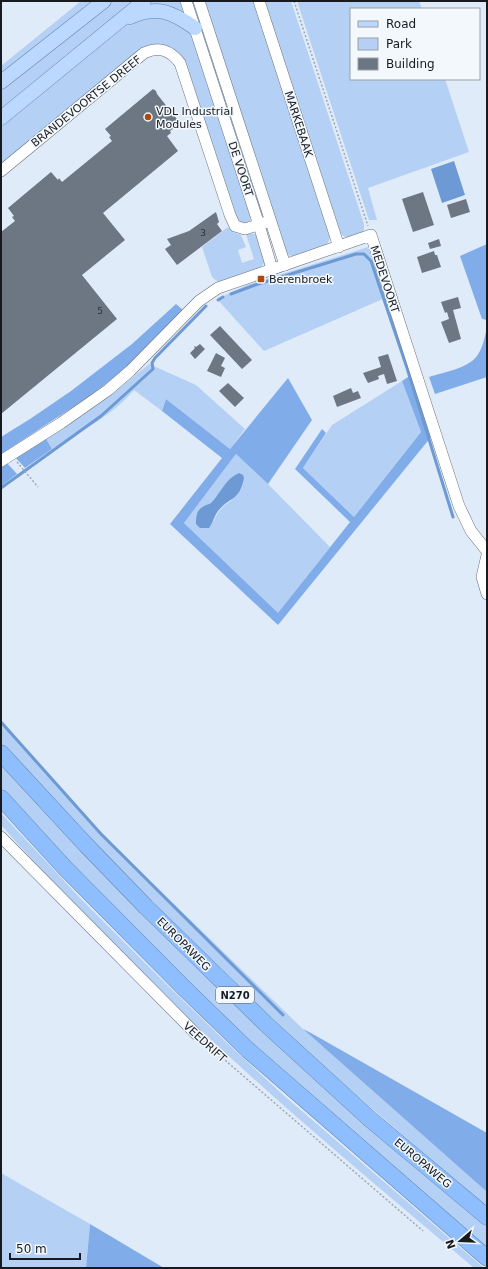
<svg xmlns="http://www.w3.org/2000/svg" width="488" height="1269" viewBox="0 0 488 1269" font-family="'DejaVu Sans',sans-serif">
<style>
.green{fill:#b4d0f5;fill-rule:evenodd}
.forest{fill:#80ade9}
.water{fill:#6d9ad4}
.lines{fill:none;stroke-linecap:round;stroke-linejoin:round}
.stream{stroke:#6d9ad4;stroke-width:3}
.building{fill:#6d7683}
.minor-casing{stroke:#646d7a;stroke-width:12}
.major-casing{stroke:#6485b0;stroke-width:15}
.highway-casing{stroke:#6485b0;stroke-width:17}
.path{stroke:#9fa7b2;stroke-width:1.5;stroke-dasharray:2 2;stroke-linecap:butt}
.minor{stroke:#fff;stroke-width:11}
.major{stroke:#bbd8fe;stroke-width:14}
.highway{stroke:#8ebefd;stroke-width:16}
.poi-dot{fill:#ac4a0c;stroke:#f3f8fd;stroke-width:1.5}
.labels{text-anchor:middle;stroke-width:3;stroke-linejoin:round;paint-order:stroke}
.number-label{font-size:9px;fill:#2c3239}
.shield{fill:#f3f8fd;stroke:#595d62;stroke-width:1}
.shield-label{font-size:10px;font-weight:bold;fill:#171b20}
.street-label{font-size:11px;fill:#171b20;stroke:#f3f8fd}
.poi-label{font-size:11px;fill:#171b20;stroke:#f3f8fd;text-anchor:start}
</style>
<rect width="100%" height="100%" fill="#e0ebf9"/>
<g class="green">
<polygon points="81,1 95,1 1,77 1,66"/>
<polygon points="108,1 140,1 1,114 1,89"/>
<polygon points="147,1 182,1 188,19 140,6"/>
<polygon points="188,1 195,1 263,213 262,217"/>
<polygon points="200,1 255,1 330,238 325,249 294,257 286,254"/>
<polygon points="265,1 291,1 364,224 364,229 361,234 347,238 339,233"/>
<polygon points="297,1 419,1 422,9 351,9 351,79 445,79 469,152 368,188 377,220 369,220"/>
<path d="M167,16L192,34L252,217L250,221C244,224 241,223 236,219L184,66L159,46L1,165V125L127,22L138,17Z"/>
<path d="M228,227L233,232L241,235L246,247L238,250L242,263L254,259L246,234C251,233 254,233 259,236L265,262L259,269L218,282L212,277L202,247Z"/>
<polygon points="368,247 385,298 264,351 217,299 247,285"/>
<path d="M149,364L196,385L245,429L230,449L166,399L162,411L134,390C113,415 81,431 52,449L45,437L111,395Z"/>
<polygon points="402,381 421,432 354,517 303,468 332,425"/>
<path d="M236,454L268,484L330,547L278,614L184,523ZM232,500C223,506 218,510 214,521L200,509L213,502Z"/>
<path d="M1,721L89,820L144,875L303,1029L487,1192V1207C426,1154 363,1103 304,1048C200,951 101,850 1,748Z"/>
<polygon points="1,762 442,1188 487,1226 487,1251 211,1007 1,791"/>
<path d="M1,813L80,898L158,976L227,1043L281,1093L484,1268H474C377,1186 279,1105 187,1017C161,993 136,966 111,941C74,903 36,865 1,825Z"/>
<polygon points="1,1173 90,1224 86,1268 1,1268"/>
</g>
<g class="forest">
<polygon points="487,244 487,320 482,319 460,256"/>
<polygon points="176,304 183,310 128,367 87,398 1,454 1,437 30,419 71,391 132,344"/>
<path d="M486,332H487V377L435,394L429,377C444,372 467,369 477,356C482,349 484,340 486,332Z"/>
<polygon points="411,375 431,437 278,625 170,524 222,458 162,411 166,399 230,449 288,378 312,420 268,484 236,454 184,523 278,613 350,522 295,469 322,429 326,433 303,468 354,517 421,432 402,381"/>
<polygon points="45,437 52,449 25,468 15,457"/>
<polygon points="7,463 17,474 1,486 1,467"/>
<polygon points="303,1029 311,1033 487,1133 487,1192"/>
<polygon points="90,1224 164,1268 86,1268"/>
</g>
<g class="water">
<polygon points="454,161 465,195 442,203 431,169"/>
<path d="M239,473L243,475L244,478C239,502 230,496 218,511C215,515 213,522 209,528H200L196,524C196,519 196,513 200,509C203,505 210,505 213,501C222,490 226,479 239,473Z"/>
</g>
<g class="lines">
<g class="stream">
<polyline points="231,294 255,285 356,254 364,254 371,261 407,368 453,517"/>
<polyline points="218,300 223,297"/>
<polyline points="1,488 101,416 153,369 152,363 155,358 206,306"/>
<polyline points="1,722 101,834 283,1015"/>
</g>
</g>
<g class="building">
<polygon points="153,89 156,91 157,94 180,123 170,131 171,133 167,136 178,151 103,213 125,240 82,275 117,319 1,414 1,232 15,221 12,217 14,216 8,208 51,172 58,180 59,178 62,182 112,141 109,137 111,136 105,129"/>
<polygon points="423,192 434,225 413,232 402,199"/>
<polygon points="466,199 470,212 451,218 447,205"/>
<polygon points="216,212 219,222 217,224 222,231 177,265 165,249 171,245 167,239 189,231"/>
<polygon points="439,239 441,246 430,249 428,243"/>
<polygon points="434,251 435,255 437,255 441,267 422,273 417,257"/>
<polygon points="458,297 461,308 453,310 461,339 449,343 441,322 449,319 447,312 445,313 441,302"/>
<polygon points="220,326 252,360 242,369 210,335"/>
<polygon points="200,344 205,349 195,359 190,353 195,348 194,347 195,346 196,347"/>
<polygon points="216,353 225,358 221,366 225,368 221,377 207,371"/>
<polygon points="388,354 397,381 387,384 384,374 378,376 379,379 368,383 363,373 381,367 378,357"/>
<polygon points="228,383 244,398 235,407 219,391"/>
<polygon points="351,388 353,393 358,391 361,398 337,407 333,396"/>
</g>
<g class="lines">
<defs>
<g id="minor">
<polyline points="186,1 259,225 272,269"/>
<polyline points="199,1 285,265"/>
<polyline points="259,1 339,247"/>
<path d="M1,171L144,53C159,46 170,50 180,63L230,215L235,226L245,229L270,221"/>
<polyline points="1,461 61,423 108,390 130,371 199,301 218,288 371,235 459,506 471,531 487,551"/>
<polyline points="487,555 482,577 487,594"/>
<polyline points="1,837 196,1034"/>
</g>
<g id="major">
<path d="M130,17C158,5 172,12 195,28"/>
<polyline points="1,82 104,1"/>
<polyline points="1,118 144,1"/>
</g>
<g id="highway">
<polyline points="1,753 86,845 146,907 268,1026 371,1120 487,1217"/>
<polyline points="1,798 65,868 184,988 248,1050 487,1258"/>
</g>
</defs>
<use href="#minor" class="minor-casing"/>
<use href="#major" class="major-casing"/>
<use href="#highway" class="highway-casing"/>
<g class="path">
<polyline points="294,1 368,226"/>
<polyline points="17,462 38,487"/>
<polyline points="204,1042 423,1231"/>
</g>
<use href="#minor" class="minor"/>
<use href="#major" class="major"/>
<use href="#highway" class="highway"/>
</g>
<g class="poi-dot">
<circle cx="148" cy="117" r="4"/>
<rect x="257" y="275" width="8" height="8" rx="2"/>
</g>
<g class="labels">
<g class="number-label">
<text x="203" y="236">3</text>
<text x="100" y="314">5</text>
</g>
<rect class="shield" x="216" y="987" width="38" height="16" rx="3"/>
<g class="shield-label">
<text x="235" y="999">N270</text>
</g>
<g class="street-label">
<text transform="translate(86 101) rotate(-39)" y="4">BRANDEVOORTSE DREEF</text>
<text transform="translate(299 124) rotate(72)" y="4">MARKEBAAK</text>
<text transform="translate(241 169) rotate(72)" y="4">DE VOORT</text>
<text transform="translate(385 279) rotate(72)" y="4">MEDEVOORT</text>
<text transform="translate(184 944) rotate(45)" y="4">EUROPAWEG</text>
<text transform="translate(205 1042) rotate(42)" y="4">VEEDRIFT</text>
<text transform="translate(423 1163) rotate(40)" y="4">EUROPAWEG</text>
</g>
<g class="poi-label">
<text x="156" y="115">VDL Industrial<tspan x="156" dy="13">Modules</tspan></text>
<text x="269" y="283">Berenbroek</text>
</g>
</g>
<rect width="488" height="1269" fill="none" stroke="#171b20" stroke-width="4"/>
<rect x="350" y="8" width="130" height="72" fill="#f3f8fd" stroke="#9ba0a5"/>
<rect x="358" y="21" width="20" height="6" fill="#bbd8fe" stroke="#9ba0a5"/>
<text x="386" y="28" font-size="12" fill="#171b20">Road</text>
<rect x="358" y="38" width="20" height="12" fill="#b4d0f5" stroke="#9ba0a5"/>
<text x="386" y="48" font-size="12" fill="#171b20">Park</text>
<rect x="358" y="58" width="20" height="12" fill="#6d7683" stroke="#9ba0a5"/>
<text x="386" y="68" font-size="12" fill="#171b20">Building</text>
<g transform="translate(460 1241) rotate(251)" stroke="#f3f8fd" stroke-width="3" paint-order="stroke">
<path d="M0-3L7 15L0 10L-7 15Z" fill="#171b20"/>
<text y="-6" font-size="11" font-weight="bold" text-anchor="middle" fill="#171b20">N</text>
</g>
<path d="M10 1253v6h70v-6" fill="none" stroke="#171b20" stroke-width="2"/>
<text x="16" y="1253" font-size="12" fill="#171b20" stroke="#f3f8fd" stroke-width="3" paint-order="stroke">50 m</text>
</svg>
